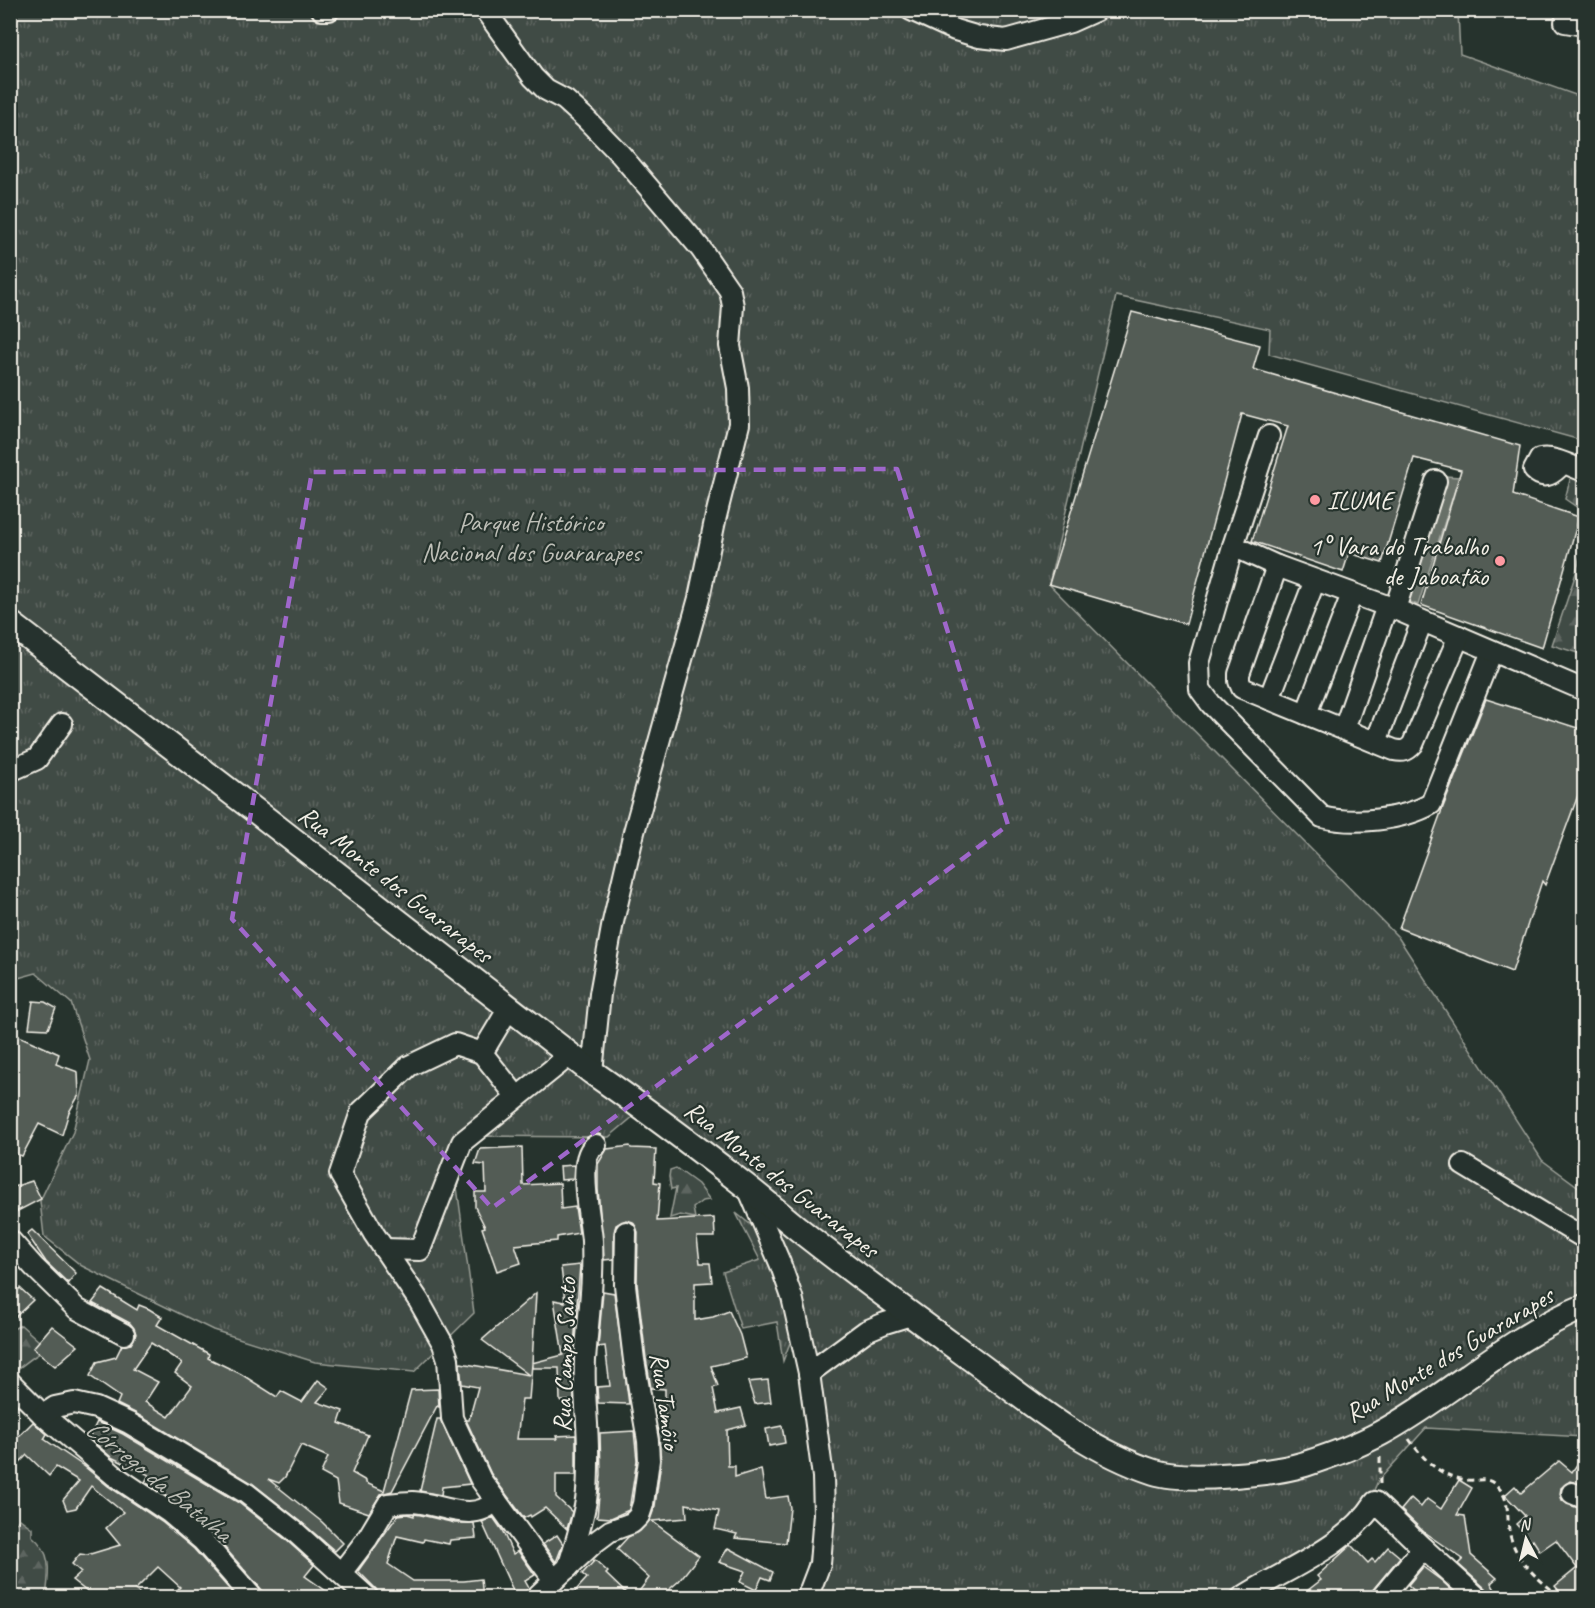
<svg xmlns="http://www.w3.org/2000/svg" width="1595" height="1608" viewBox="0 0 1595 1608" font-family="Caveat,sans-serif">
<style>
.forest{fill:url(#forest-firs);stroke:#9a9e96;stroke-width:1.5}
.park{fill:url(#park-tufts);stroke:#9a9e96;stroke-width:1.5}
.water{fill:#676f68;stroke:#9fa39b;stroke-width:1.5}
.lines{fill:none;stroke-linecap:round;stroke-linejoin:round}
.stream{stroke:#9fa39b;stroke-width:5}
.building{fill:#525c55;stroke:#f4f1e8;stroke-width:1.5;fill-rule:evenodd}
.minor-casing{stroke:#f4f1e8;stroke-width:24}
.major-casing{stroke:#f4f1e8;stroke-width:28}
.path{stroke:#f4f1e8;stroke-width:3;stroke-dasharray:6 4.5;stroke-linecap:butt}
.minor{stroke:#26332d;stroke-width:20}
.major{stroke:#26332d;stroke-width:24}
.marked{fill:none;stroke:#9f67cb;stroke-width:4.5;stroke-dasharray:12 8;stroke-linejoin:round}
.poi-dot{fill:#ff9aa2;stroke:#26332d;stroke-width:2}
.labels{text-anchor:middle;stroke-width:4.5;stroke-linejoin:round;paint-order:stroke}
.poi-label{font-size:26px;fill:#f4f1e8;stroke:#26332d;text-anchor:start}
.park-label{font-size:26px;fill:#bebfb7;stroke:#26332d}
.street-label{font-size:26px;fill:#f4f1e8;stroke:#26332d}
.water-label{font-size:27px;font-style:italic;fill:#bcbdb5;stroke:#26332d}
</style>
<defs>
<pattern id="forest-firs" width="22" height="20" patternUnits="userSpaceOnUse" patternTransform="scale(1.5)"><rect width="22" height="20" fill="#414b45"/><path d="M5 1l3.5 6h-7zM16 11l3.5 6h-7z" fill="#5d6560"/></pattern>
<pattern id="park-tufts" width="24" height="20" patternUnits="userSpaceOnUse" patternTransform="scale(1.5)"><rect width="24" height="20" fill="#414b45"/><path d="M3 7l-1-3M5 7V3M7 7l1-3M15 17l-1-3M17 17v-4M19 17l1-3" fill="none" stroke="#5d6560"/></pattern>
</defs>
<rect width="100%" height="100%" fill="#26332d"/>
<filter id="ink" filterUnits="userSpaceOnUse"><feTurbulence type="fractalNoise" baseFrequency=".0167" numOctaves="2"/><feDisplacementMap in="SourceGraphic" scale="12" xChannelSelector="R" yChannelSelector="G"/><feConvolveMatrix kernelMatrix="1 2 1 2 8 2 1 2 1" color-interpolation-filters="sRGB"/></filter>
<g filter="url(#ink)">
<g class="forest">
<polygon points="1573,469 1584,474 1584,512 1565,499"/>
<polygon points="1584,538 1584,655 1552,645 1576,573"/>
<polygon points="676,1168 698,1184 710,1200 702,1201 693,1208 695,1218 680,1215 670,1218 676,1188 671,1189 669,1177 670,1170"/>
<path d="M21,1325L39,1341L40,1353C29,1359 21,1368 11,1373V1330Z"/>
<path d="M20,1519L32,1528V1536C53,1553 49,1573 46,1597H11V1546L14,1544L11,1527Z"/>
</g>
<path class="park" d="M11,11H1458L1460,54L1584,98V441L1269,354L1270,329L1116,296L1049,584L1398,937L1542,1160L1584,1191V1437L1426,1428L1378,1481L1371,1497L1356,1517L1305,1555L1235,1597H800C814,1545 820,1497 814,1443C811,1409 800,1369 793,1335L783,1361L777,1322L741,1329L723,1272L760,1260L736,1213L770,1240L748,1188L641,1110L609,1137L471,1136L457,1187L474,1313L414,1372L315,1362L213,1330L82,1266L44,1236L40,1201L73,1132L90,1060L71,1003L36,973L11,980Z"/>
<polygon class="water" points="1445,476 1459,477 1418,605 1405,600"/>
<g class="lines">
<polyline class="stream" points="10,1366 20,1380"/>
</g>
<g class="building">
<polygon points="1132,312 1260,345 1253,369 1520,446 1513,495 1579,517 1542,648 1421,605 1461,470 1414,458 1382,563 1349,553 1343,572 1252,541 1288,426 1242,414 1186,624 1049,584"/>
<polygon points="1486,699 1584,730 1584,779 1545,885 1542,881 1512,972 1399,928 1443,807"/>
<polygon points="33,1001 45,1002 56,1008 48,1029 29,1028"/>
<polygon points="10,1032 59,1054 56,1064 78,1072 79,1095 69,1112 62,1135 39,1124 22,1156 10,1152"/>
<polygon points="630,1146 631,1148 656,1149 654,1182 660,1183 657,1221 714,1218 715,1237 697,1237 700,1263 710,1263 712,1282 695,1283 695,1320 713,1317 729,1311 740,1335 746,1358 711,1366 718,1386 713,1388 718,1413 741,1408 746,1425 727,1430 728,1466 735,1466 735,1477 761,1469 766,1499 788,1496 790,1508 786,1543 735,1538 737,1534 715,1529 719,1511 686,1504 687,1518 652,1521 699,1556 679,1581 659,1598 634,1598 649,1578 617,1549 628,1537 640,1531 650,1520 655,1506 661,1461 658,1429 665,1428 665,1389 651,1388 646,1358 637,1284 638,1232 633,1222 626,1220 616,1225 614,1232 614,1259 604,1260 598,1189 598,1164 607,1149"/>
<polygon points="522,1147 523,1185 560,1183 561,1209 575,1207 579,1233 557,1237 557,1241 515,1245 521,1263 497,1271 482,1228 485,1227 475,1207 475,1192 486,1192 485,1165 475,1164 480,1149"/>
<polygon points="574,1165 573,1179 561,1180 560,1166"/>
<polygon points="32,1181 41,1199 10,1215 10,1188"/>
<polygon points="32,1230 76,1273 68,1283 46,1262 27,1234"/>
<polygon points="580,1265 573,1360 574,1401 560,1401 559,1368 532,1368 532,1364 529,1399 522,1399 517,1439 557,1439 556,1436 576,1435 576,1475 556,1475 556,1497 572,1512 567,1529 545,1508 531,1517 530,1515 524,1518 491,1474 466,1420 469,1420 478,1387 462,1384 460,1364 461,1363 529,1375 482,1340 536,1293 532,1363 563,1355 554,1300 565,1302 561,1267"/>
<polygon points="20,1288 33,1300 10,1322 10,1298"/>
<path d="M103,1289L137,1310L139,1305L149,1309L162,1317L157,1325L209,1354L208,1358L241,1374L277,1397L281,1391L302,1402L318,1380L329,1388L317,1402L343,1411L339,1423L368,1435L352,1473L366,1481V1483L384,1491L411,1390L438,1389L439,1407L437,1406L392,1491L381,1494L369,1513L339,1503L336,1481L321,1473L328,1457L301,1445L285,1477L279,1483L268,1479L322,1522L343,1543L335,1551L300,1521L252,1483L135,1413L117,1404L120,1397L90,1376L97,1362L116,1357L122,1345L131,1344L136,1334L134,1328L130,1323L92,1303ZM151,1343L182,1363L175,1373L192,1386L169,1417L145,1402L158,1382L133,1369Z"/>
<polygon points="603,1291 614,1293 629,1404 598,1403 597,1387 610,1386 605,1346 598,1347"/>
<polygon points="52,1326 78,1346 55,1366 33,1348"/>
<polygon points="768,1380 771,1402 755,1404 748,1382"/>
<polygon points="437,1419 440,1419 470,1484 442,1487 441,1495 420,1491"/>
<polygon points="33,1422 47,1434 44,1439 85,1467 108,1486 163,1523 194,1549 237,1598 199,1598 193,1592 186,1598 170,1598 180,1587 158,1567 135,1590 145,1598 95,1598 72,1580 81,1572 72,1564 80,1554 87,1555 120,1545 106,1528 123,1512 91,1486 76,1508 67,1510 63,1500 79,1481 56,1467 49,1476 27,1455 20,1462 10,1453 10,1445"/>
<polygon points="97,1422 123,1434 239,1503 285,1539 314,1565 305,1576 336,1598 265,1598 262,1590 210,1531 178,1504 145,1482 149,1475 111,1457 89,1438"/>
<polygon points="782,1426 785,1443 769,1446 766,1429"/>
<polygon points="634,1431 637,1460 629,1510 611,1518 597,1517 601,1475 600,1433"/>
<polygon points="1584,1454 1584,1485 1570,1481 1561,1488 1560,1494 1562,1500 1567,1504 1584,1510 1584,1598 1565,1598 1555,1586 1577,1568 1556,1540 1540,1551 1533,1540 1532,1542 1516,1524 1525,1516 1505,1495 1515,1486 1521,1493 1559,1461 1572,1472"/>
<polygon points="1459,1480 1472,1488 1457,1515 1465,1516 1471,1555 1497,1578 1491,1583 1500,1598 1490,1598 1486,1589 1458,1564 1463,1559 1425,1533 1401,1510 1411,1498 1421,1507 1427,1499 1441,1509"/>
<polygon points="407,1514 414,1516 414,1514 421,1515 455,1523 474,1523 476,1538 450,1540 449,1544 424,1539 423,1542 397,1536 388,1564 413,1581 464,1581 481,1579 483,1598 380,1596 376,1589 358,1571 398,1515"/>
<polygon points="493,1517 502,1530 513,1554 518,1551 535,1575 525,1581 529,1588 524,1593 516,1597 482,1522"/>
<polygon points="557,1535 563,1544 556,1562 543,1544"/>
<polygon points="1351,1545 1368,1563 1372,1559 1375,1562 1388,1547 1400,1557 1366,1598 1298,1598 1321,1580 1317,1576"/>
<polygon points="728,1548 773,1572 770,1580 762,1577 756,1590 740,1582 745,1571 719,1562"/>
<polygon points="595,1560 608,1572 606,1574 631,1598 569,1598 587,1578 582,1574"/>
<polygon points="1423,1567 1442,1581 1460,1598 1422,1598 1408,1585"/>
</g>
<g class="lines">
<defs>
<g id="minor">
<polyline points="322,10 329,10"/>
<polyline points="485,10 533,77 546,90 565,100 586,119 621,155 701,249 730,291 733,306 730,346 738,388 739,424 716,516 699,598 634,832 613,922 600,994 592,1072"/>
<polyline points="911,10 955,30 979,37 1006,40 1070,22 1097,10"/>
<polyline points="1565,22 1584,25"/>
<path d="M1269,436L1233,546L1199,663L1200,689L1211,704L1322,817C1353,825 1403,820 1431,804L1492,651"/>
<path d="M1563,463C1554,473 1545,481 1534,470L1540,459C1554,456 1572,467 1584,471"/>
<polyline points="1233,546 1277,566 1395,609 1584,690"/>
<path d="M1277,566L1239,674V681L1242,688L1394,750C1403,752 1407,751 1413,744L1459,636"/>
<polyline points="1395,609 1436,481"/>
<polyline points="1269,699 1315,580"/>
<polyline points="1306,714 1352,594"/>
<polyline points="1344,729 1387,606"/>
<polyline points="1376,742 1422,621"/>
<polyline points="10,771 37,759 62,724"/>
<polyline points="509,1008 482,1053 455,1044 409,1066 361,1112 340,1174 374,1234 419,1301 443,1344 448,1359 452,1418 481,1480 554,1580"/>
<polyline points="482,1053 517,1097"/>
<polyline points="1463,1165 1584,1238"/>
<polyline points="748,1188 780,1263 792,1297 809,1373 823,1477 824,1514 820,1564 807,1598"/>
<polyline points="10,1240 34,1267 77,1309 124,1334"/>
<polyline points="384,1249 420,1250 462,1142 570,1055"/>
<polyline points="809,1373 866,1331 885,1323 911,1315"/>
<polyline points="10,1382 43,1415 115,1476 170,1513 202,1540 253,1598"/>
<polyline points="43,1415 55,1407 74,1403 96,1408 129,1423 246,1493 293,1530 368,1598"/>
<polyline points="1572,1493 1584,1498"/>
<path d="M568,1568C574,1548 581,1527 585,1506C588,1492 588,1475 588,1461C589,1427 583,1393 585,1360C588,1320 594,1281 592,1241C591,1221 575,1156 596,1145"/>
<path d="M341,1573L367,1539L388,1504C396,1503 405,1502 413,1502C440,1503 473,1525 496,1500"/>
<polyline points="535,1598 594,1543 610,1531 632,1523 639,1516 643,1504 649,1460 648,1441 634,1360 625,1285 626,1232"/>
<path d="M1241,1598C1285,1569 1346,1548 1375,1502L1423,1548L1478,1598"/>
<polyline points="1381,1598 1423,1548"/>
</g>
<path id="major" d="M10,623L261,815L592,1072C645,1109 697,1148 747,1187C769,1204 789,1222 811,1239C862,1279 914,1317 966,1355C1025,1398 1083,1449 1154,1472C1186,1482 1272,1474 1305,1464C1330,1456 1357,1446 1381,1433C1451,1395 1509,1337 1584,1307"/>
</defs>
<use href="#minor" class="minor-casing"/>
<use href="#major" class="major-casing"/>
<g class="path">
<path d="M1409,1439C1424,1460 1440,1477 1468,1480C1480,1481 1488,1476 1498,1487C1511,1500 1506,1519 1510,1535C1516,1559 1533,1575 1552,1590"/>
<polyline points="1380,1457 1380,1486"/>
</g>
<use href="#minor" class="minor"/>
<use href="#major" class="major"/>
</g>
</g>
<path class="marked" d="M897,469L1008,825L492,1208L232,919L312,472Z"/>
<g class="poi-dot">
<circle cx="1315" cy="500" r="6"/>
<circle cx="1500" cy="561" r="6"/>
</g>
<g class="labels">
<g class="poi-label">
<text x="1327" y="509">ILUME</text>
<text x="1488" y="555" text-anchor="end">1° Vara do Trabalho<tspan x="1488" dy="30">de Jaboatão</tspan></text>
</g>
<g class="park-label">
<text x="531" y="531">Parque Histórico<tspan x="531" dy="30">Nacional dos Guararapes</tspan></text>
</g>
<g class="street-label">
<text transform="translate(396 884) rotate(38)" y="9">Rua Monte dos Guararapes</text>
<text transform="translate(782 1179) rotate(38)" y="9">Rua Monte dos Guararapes</text>
<text transform="translate(1449 1354) rotate(-31)" y="9">Rua Monte dos Guararapes</text>
<text transform="translate(564 1355) rotate(-88)" y="9">Rua Campo Santo</text>
<text transform="translate(666 1401) rotate(82)" y="9">Rua Tamôio</text>
</g>
<g class="water-label">
<text transform="translate(159 1480) rotate(39)" y="9">Córrego da Batalha</text>
</g>
</g>
<rect width="1595" height="1608" fill="none" stroke="#26332d" stroke-width="36"/>
<rect x="18" y="18" width="1559" height="1572" fill="none" stroke="#f4f1e8" stroke-width="2" filter="url(#ink)"/>
<g transform="translate(1526 1539) rotate(353)" stroke="#26332d" stroke-width="4.5" paint-order="stroke">
<path d="M0-4.5L10 22L0 15L-10 22Z" fill="#f4f1e8"/>
<text y="-9" font-size="16" font-weight="bold" text-anchor="middle" fill="#f4f1e8">N</text>
</g>
</svg>
